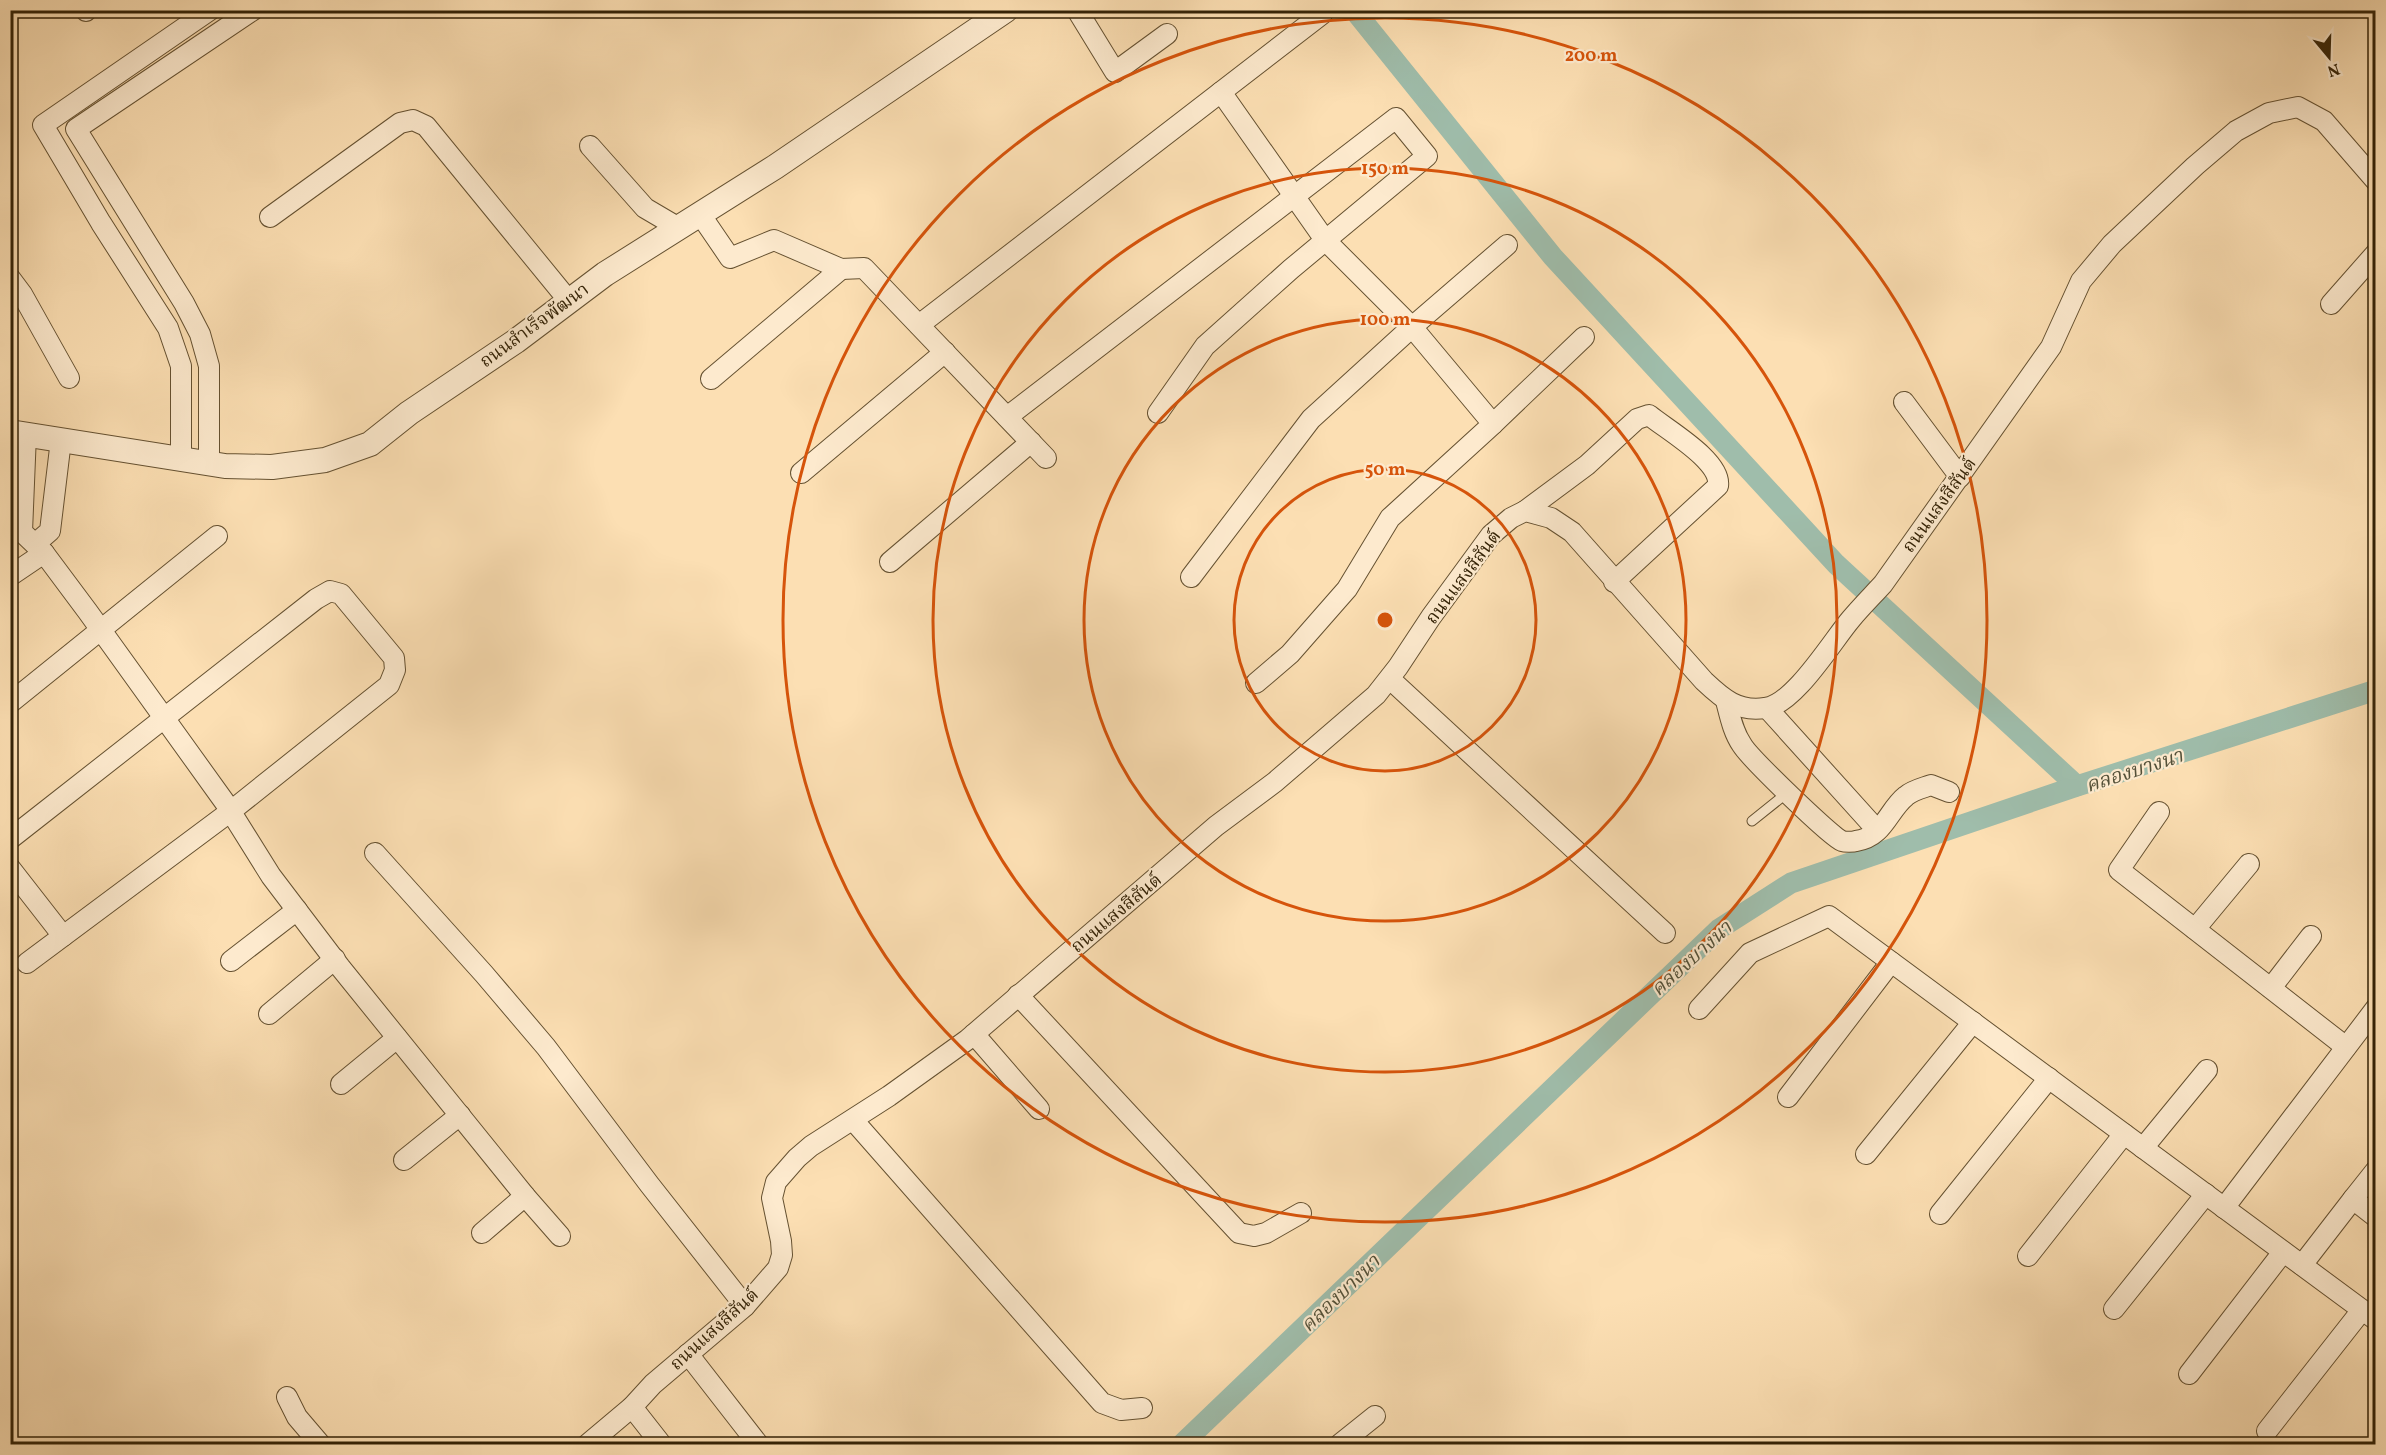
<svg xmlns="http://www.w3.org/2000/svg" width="2386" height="1455" viewBox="0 0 2386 1455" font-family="Vollkorn,'Noto Serif Thai',serif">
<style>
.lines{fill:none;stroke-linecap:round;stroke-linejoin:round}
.canal{stroke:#9fbdab;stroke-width:21}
.service-casing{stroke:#655131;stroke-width:11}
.minor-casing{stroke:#655131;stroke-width:22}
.tertiary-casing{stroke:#655131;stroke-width:26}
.service{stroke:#fdeace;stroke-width:9}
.minor{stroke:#fdeace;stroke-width:20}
.tertiary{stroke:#fdeace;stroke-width:24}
.ring{fill:none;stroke:#d6540b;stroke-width:3}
.labels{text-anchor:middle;stroke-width:4.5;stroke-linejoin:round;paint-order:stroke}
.street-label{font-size:18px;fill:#332206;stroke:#fdeace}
.water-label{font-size:20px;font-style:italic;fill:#535038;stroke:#fdeace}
.centre{fill:#d6540b;stroke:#fdeace;stroke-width:3}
.ring-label{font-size:18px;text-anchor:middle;font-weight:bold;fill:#d6540b;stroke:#fdeace;stroke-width:4.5;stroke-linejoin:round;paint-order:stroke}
</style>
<rect width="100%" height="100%" fill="#fcdfb3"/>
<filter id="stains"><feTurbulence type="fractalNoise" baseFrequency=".00333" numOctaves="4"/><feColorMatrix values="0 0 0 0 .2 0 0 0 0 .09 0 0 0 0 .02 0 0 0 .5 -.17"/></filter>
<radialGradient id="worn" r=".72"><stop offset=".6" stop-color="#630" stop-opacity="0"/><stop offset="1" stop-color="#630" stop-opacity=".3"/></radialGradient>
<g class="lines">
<g class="canal">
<polyline points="1354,10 1553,257 1836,564 2077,786"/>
<polyline points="1182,1444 1719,929 1791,883 2077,786 2376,690"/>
</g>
<defs>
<polyline id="service" points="1752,821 1787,793"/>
<g id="minor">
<polyline points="1077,10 1115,72 1167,34"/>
<polyline points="86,11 87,10"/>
<polyline points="1221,92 1325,240 1412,327 1493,424 1390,518 1347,589 1290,654 1256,683"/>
<polyline points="590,146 645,208 679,228"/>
<polyline points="700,214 730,258 774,240 841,269 864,268 1046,458"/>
<polyline points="270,217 400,123 413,120 426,126 569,301"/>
<polyline points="10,278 22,294 69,378"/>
<polyline points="2331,304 2376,253"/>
<polyline points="919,325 1322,14"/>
<polyline points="711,379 841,269"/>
<polyline points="1904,402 1960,477"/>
<polyline points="1007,417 1396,118 1427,156 1291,269 1205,346 1158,413"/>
<polyline points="1493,424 1584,337"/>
<polyline points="26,434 22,532 44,553 88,612 226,804 271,876 340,967 525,1196 560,1236"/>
<polyline points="181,459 181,366 168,328 101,223 43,125 210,10"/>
<polyline points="209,464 209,366 200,334 184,303 76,129 253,10"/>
<polyline points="801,473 945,352"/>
<path d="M1525,511L1587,465L1637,419L1649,415C1667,430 1722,461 1718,486L1614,582"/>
<polyline points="35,544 50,531 61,440"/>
<polyline points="890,562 1031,442"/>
<polyline points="10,576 44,553"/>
<polyline points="1191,577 1311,419 1412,327 1507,245"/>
<polyline points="1390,679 1665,933"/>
<path d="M1726,701C1730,716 1733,732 1742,745C1749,757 1831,837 1842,841C1845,842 1853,842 1856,841C1884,837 1888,810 1906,796C1913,790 1923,788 1931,785L1949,792"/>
<polyline points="10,703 217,536"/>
<polyline points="1767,708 1877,830"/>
<polyline points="2159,812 2119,870 2346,1047"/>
<polyline points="10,839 316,599 330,591 341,594 394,658 395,670 389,685 231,811 27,963"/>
<polyline points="375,853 484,974 546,1047 649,1184 745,1306"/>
<polyline points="10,868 63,936"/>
<polyline points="2195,929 2249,864"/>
<polyline points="231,961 297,910"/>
<polyline points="2271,988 2311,936"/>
<polyline points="1018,995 1239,1233 1254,1236 1266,1233 1301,1213"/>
<polyline points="1699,1009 1750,953 1829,916 2376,1320"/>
<polyline points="269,1014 335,959"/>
<polyline points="974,1034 1039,1109"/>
<polyline points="341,1084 397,1038"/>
<polyline points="1788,1097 1891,962"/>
<polyline points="853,1120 1102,1403 1121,1410 1142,1408"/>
<polyline points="2143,1148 2207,1070"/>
<polyline points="1866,1154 1973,1022"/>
<polyline points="404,1160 460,1115"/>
<polyline points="2353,1199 2376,1170"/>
<polyline points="2224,1208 2376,1008"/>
<polyline points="1940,1214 2049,1078"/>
<polyline points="482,1233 525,1196"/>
<polyline points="2028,1256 2124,1134"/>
<polyline points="2302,1265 2353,1199 2376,1217"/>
<polyline points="2114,1309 2206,1194"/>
<polyline points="688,1354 758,1444"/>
<polyline points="2189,1374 2283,1252"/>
<polyline points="287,1397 297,1417 320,1444"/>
<polyline points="632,1407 661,1444"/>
<polyline points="2267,1431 2362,1310"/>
<path d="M588,1444L632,1407L653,1384L745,1306L778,1268L782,1255L781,1241L772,1198L776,1182L797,1158L811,1146L889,1096L967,1040L1216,826L1275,782L1376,695L1398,667L1431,617L1491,535L1511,518L1525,511L1551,518L1572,532L1704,681C1723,699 1738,712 1765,708C1794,705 1833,640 1851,619C1861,607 1872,596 1883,584L2051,347L2081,281L2112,244L2195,166L2236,131L2269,113L2298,107L2324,121L2376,181"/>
<polyline points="1340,1444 1375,1416"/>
</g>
<polyline id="tertiary" points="10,432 225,466 272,467 325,460 370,444 409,413 516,341 605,274 775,167 1006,10"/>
</defs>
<use href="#service" class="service-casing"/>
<use href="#minor" class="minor-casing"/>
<use href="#tertiary" class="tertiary-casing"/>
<use href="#service" class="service"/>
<use href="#minor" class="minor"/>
<use href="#tertiary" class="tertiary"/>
</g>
<g class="ring">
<circle cx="1385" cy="620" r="151"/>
<circle cx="1385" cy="620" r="301"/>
<circle cx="1385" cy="620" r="452"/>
<circle cx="1385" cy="620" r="602"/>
</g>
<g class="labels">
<g class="street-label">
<text transform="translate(534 325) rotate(-36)" y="6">ถนนสำเร็จพัฒนา</text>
<text transform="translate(1939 505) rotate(-54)" y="6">ถนนแสงสีสันต์</text>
<text transform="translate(1463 577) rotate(-53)" y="6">ถนนแสงสีสันต์</text>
<text transform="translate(1116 913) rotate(-40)" y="6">ถนนแสงสีสันต์</text>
<text transform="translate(714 1329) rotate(-42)" y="6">ถนนแสงสีสันต์</text>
</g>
<g class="water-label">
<text transform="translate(2134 770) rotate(-18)" y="7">คลองบางนา</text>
<text transform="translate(1691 958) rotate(-42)" y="7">คลองบางนา</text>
<text transform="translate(1340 1293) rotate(-44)" y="7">คลองบางนา</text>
</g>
</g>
<circle cx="1385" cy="620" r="9" class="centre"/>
<g class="ring-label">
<text x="1591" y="61">200 m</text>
<text x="1385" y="174">150 m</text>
<text x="1385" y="325">100 m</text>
<text x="1385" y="475">50 m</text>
</g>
<rect width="2386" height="1455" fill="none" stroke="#fcdfb3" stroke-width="36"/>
<rect x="12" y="12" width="2362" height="1431" fill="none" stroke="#332206" stroke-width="3"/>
<rect x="18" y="18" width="2350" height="1419" fill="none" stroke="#332206" stroke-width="1.5"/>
<g transform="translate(2329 57) rotate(161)" stroke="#fdeace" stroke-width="4.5" paint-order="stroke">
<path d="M0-4.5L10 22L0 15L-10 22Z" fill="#332206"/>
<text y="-9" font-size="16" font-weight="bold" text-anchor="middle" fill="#332206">N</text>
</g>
<rect width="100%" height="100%" filter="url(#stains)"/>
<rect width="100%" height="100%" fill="url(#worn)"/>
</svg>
